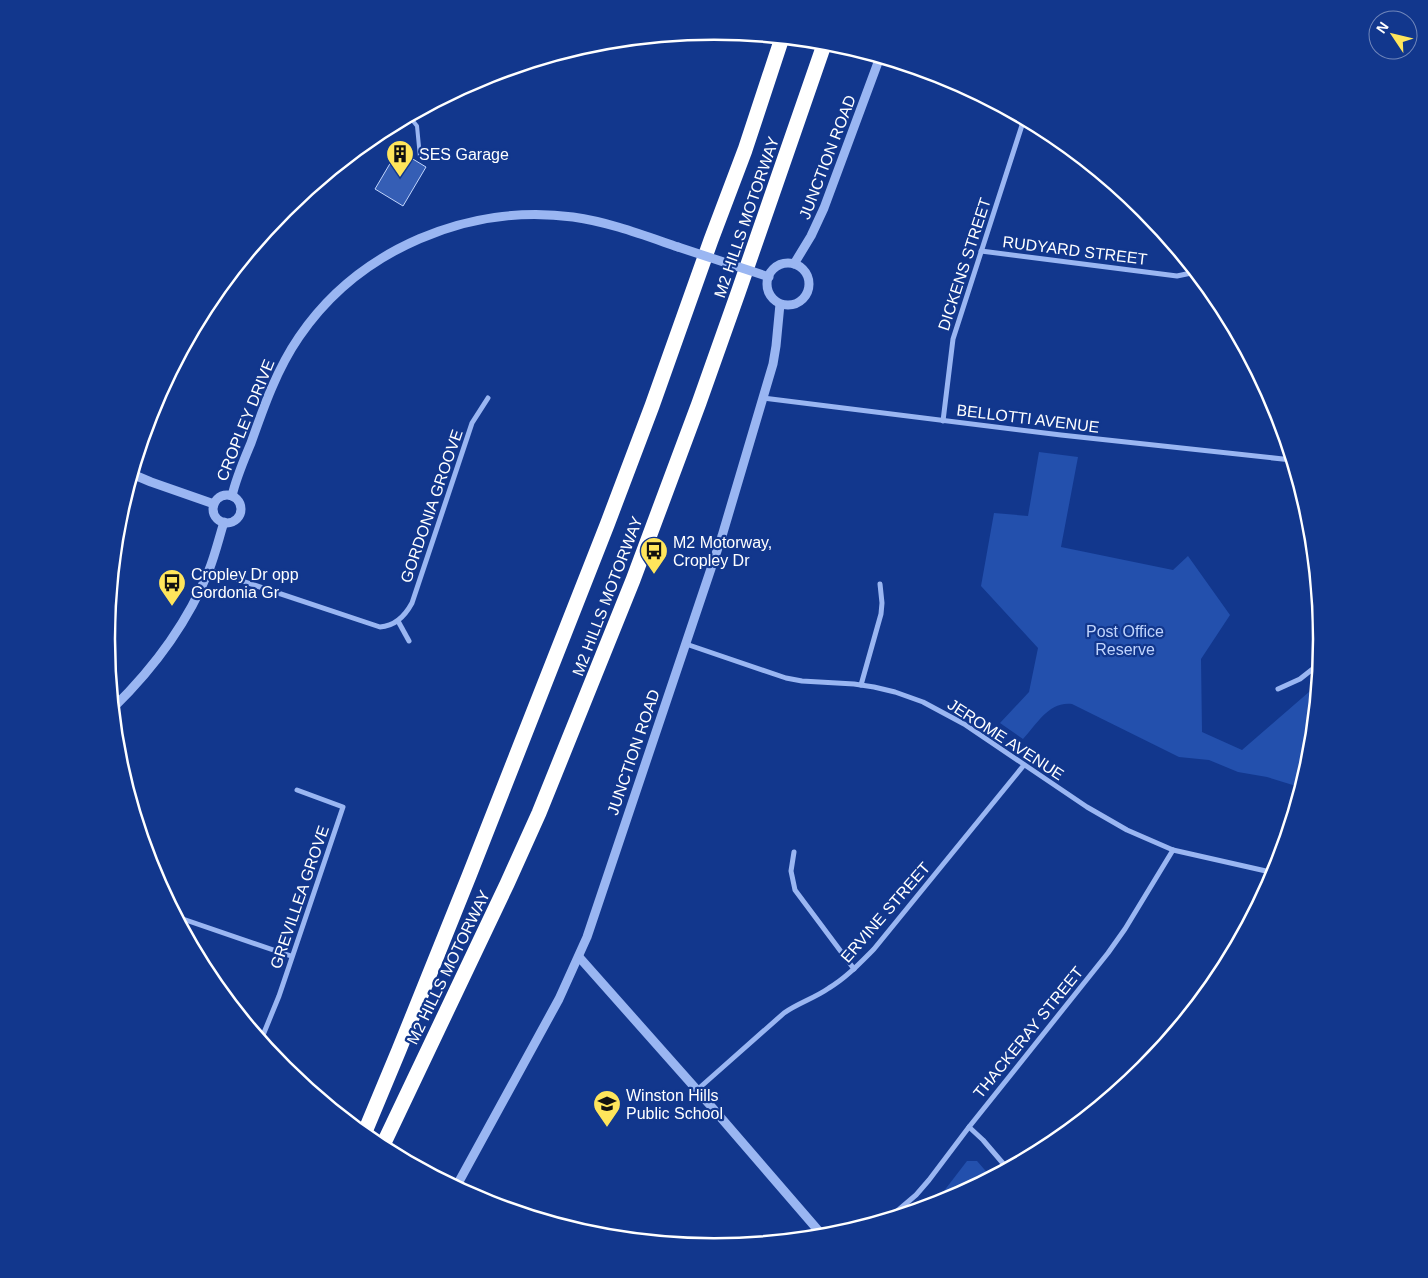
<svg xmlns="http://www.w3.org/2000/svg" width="1428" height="1278" viewBox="0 0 1428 1278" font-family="Helvetica,sans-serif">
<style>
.green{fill:#2350ad}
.building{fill:#355eb5;stroke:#c1d5fd}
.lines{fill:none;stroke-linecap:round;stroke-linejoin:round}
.service{stroke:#9ab6f2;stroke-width:4}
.minor{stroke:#9ab6f2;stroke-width:5}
.tertiary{stroke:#9ab6f2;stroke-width:9}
.motorway{stroke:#fff;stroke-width:15}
.tertiary-bridge{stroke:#9ab6f2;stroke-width:9}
.labels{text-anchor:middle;stroke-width:4.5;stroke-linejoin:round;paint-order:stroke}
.poi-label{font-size:16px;fill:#fff;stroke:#12378d;text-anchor:start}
.street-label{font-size:16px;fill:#fff;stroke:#12378d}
.park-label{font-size:16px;fill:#c1d5fd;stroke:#12378d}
.rim{fill:none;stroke:#fff;stroke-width:2.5}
</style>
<rect width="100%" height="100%" fill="#12378d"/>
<g class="green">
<path d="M1039,452L1078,457L1061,547L1173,570L1188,556L1230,615L1201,659L1202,732L1242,750L1317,685L1310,758L1306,771L1296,786L1267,777L1238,772L1209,760L1179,757L1072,704C1049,701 1037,724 1023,739L1000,723L1029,692L1038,648L981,586L994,513L1028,516Z"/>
<polygon points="967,1161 977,1161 991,1177 946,1201 934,1204"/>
</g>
<polygon class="building" points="398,150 426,167 403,206 375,189"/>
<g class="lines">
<polyline class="service" points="409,116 417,126 420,157"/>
<g class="minor">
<polyline points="981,251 1177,276 1196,272"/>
<polyline points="763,398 1061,435 1292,460"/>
<polyline points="943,421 953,339 1024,119"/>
<path d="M209,570L380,627C395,626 405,616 412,603L472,423L488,398"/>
<polyline points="398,621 409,641"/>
<polyline points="686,644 786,678 802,681 854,684 874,687 895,692 923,702 964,724 1087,807 1127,830 1173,850 1275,873"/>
<polyline points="861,685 881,614 882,603 880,584"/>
<polyline points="1278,689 1300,679 1319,664"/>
<polyline points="794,852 791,871 795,890 854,969"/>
<polyline points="177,917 291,956"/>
<polyline points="261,1040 279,996 343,807 297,790"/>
<path d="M697,1090L784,1013C798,1003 815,998 829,988C846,978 860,963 874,949L1024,765"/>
<polyline points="969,1127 983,1140 1007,1168"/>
<polyline points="889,1218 916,1195 929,1180 969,1127 1108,953 1125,929 1173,850"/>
</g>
<g class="tertiary">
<circle cx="788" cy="284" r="21"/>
<polyline points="794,264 811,236 824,208 880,57"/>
<polyline points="132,474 151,482 214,504"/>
<circle cx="227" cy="509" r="14"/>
<path d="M232,496C236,478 244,460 251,443C264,406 277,369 299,337C359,249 469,203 573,217C609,222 643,235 678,247"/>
<path d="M113,708C153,669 188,622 209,570C215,555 219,538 224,522"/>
<polyline points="579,957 697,1090 823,1236"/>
<polyline points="456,1187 559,999 587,937 722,536 773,364 776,346 780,304"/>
</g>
<g class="motorway">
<polyline points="364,1134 399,1050 469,876 607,525 652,406 711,240 745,150 782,38"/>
<polyline points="382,1147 507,884 539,813 633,580 699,403 738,293 825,42"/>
</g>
<polyline class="tertiary-bridge" points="678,247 769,277"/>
</g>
<defs>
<symbol id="building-pin" viewBox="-11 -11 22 30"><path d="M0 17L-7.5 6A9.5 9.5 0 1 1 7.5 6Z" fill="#ffe55b" stroke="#12378d"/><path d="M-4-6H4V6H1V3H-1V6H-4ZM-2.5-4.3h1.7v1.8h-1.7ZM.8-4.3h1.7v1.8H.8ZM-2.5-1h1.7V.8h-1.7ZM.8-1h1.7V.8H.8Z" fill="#111"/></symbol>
<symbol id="bus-pin" viewBox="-11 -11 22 30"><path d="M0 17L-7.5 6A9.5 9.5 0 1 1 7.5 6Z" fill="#ffe55b" stroke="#12378d"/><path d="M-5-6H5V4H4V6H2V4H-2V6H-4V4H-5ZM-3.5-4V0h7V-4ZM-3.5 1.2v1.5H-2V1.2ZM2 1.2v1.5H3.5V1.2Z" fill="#111"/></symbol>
<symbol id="school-pin" viewBox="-11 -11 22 30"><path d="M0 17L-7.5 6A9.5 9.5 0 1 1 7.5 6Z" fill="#ffe55b" stroke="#12378d"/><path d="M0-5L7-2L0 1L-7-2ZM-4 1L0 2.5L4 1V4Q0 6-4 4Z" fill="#111"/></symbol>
</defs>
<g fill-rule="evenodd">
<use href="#building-pin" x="384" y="138" width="32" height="43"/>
<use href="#bus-pin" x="638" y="535" width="32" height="43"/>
<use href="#bus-pin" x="156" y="567" width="32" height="43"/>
<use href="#school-pin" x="591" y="1088" width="32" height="43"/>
</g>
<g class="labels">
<g class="poi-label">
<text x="419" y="160">SES Garage</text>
<text x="673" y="548">M2 Motorway,<tspan x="673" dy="18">Cropley Dr</tspan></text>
<text x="191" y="580">Cropley Dr opp<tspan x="191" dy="18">Gordonia Gr</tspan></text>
<text x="626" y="1101">Winston Hills<tspan x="626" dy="18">Public School</tspan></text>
</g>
<g class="street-label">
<text transform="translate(827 157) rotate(-69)" y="6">JUNCTION ROAD</text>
<text transform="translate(746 217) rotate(-71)" y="6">M2 HILLS MOTORWAY</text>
<text transform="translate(1075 250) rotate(7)" y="6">RUDYARD STREET</text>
<text transform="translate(964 264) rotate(-72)" y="6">DICKENS STREET</text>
<text transform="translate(1028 418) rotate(7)" y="6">BELLOTTI AVENUE</text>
<text transform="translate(245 420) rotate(-68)" y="6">CROPLEY DRIVE</text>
<text transform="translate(431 506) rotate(-71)" y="6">GORDONIA GROOVE</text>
<text transform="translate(607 596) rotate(-69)" y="6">M2 HILLS MOTORWAY</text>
<text transform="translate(1006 739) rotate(33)" y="6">JEROME AVENUE</text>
<text transform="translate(633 752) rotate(-71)" y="6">JUNCTION ROAD</text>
<text transform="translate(299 897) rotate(-71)" y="6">GREVILLEA GROVE</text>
<text transform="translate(885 912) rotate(-49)" y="6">ERVINE STREET</text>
<text transform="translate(448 967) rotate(-64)" y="6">M2 HILLS MOTORWAY</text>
<text transform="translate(1028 1032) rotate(-51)" y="6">THACKERAY STREET</text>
</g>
<g class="park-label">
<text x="1125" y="637">Post Office<tspan x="1125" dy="18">Reserve</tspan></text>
</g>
</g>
<path d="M0 0H1428V1278H0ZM115 639a599 599 0 1 1 1198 0a599 599 0 1 1-1198 0Z" fill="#12378d" fill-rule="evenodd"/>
<path class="rim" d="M115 639a599 599 0 1 1 1198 0a599 599 0 1 1-1198 0Z"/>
<g transform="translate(1393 35) rotate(305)"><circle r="24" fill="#12378d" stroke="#7187bb"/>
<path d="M0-4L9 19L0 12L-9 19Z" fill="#ffe55b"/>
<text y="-8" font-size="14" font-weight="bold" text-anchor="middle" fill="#ffffff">N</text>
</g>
</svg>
